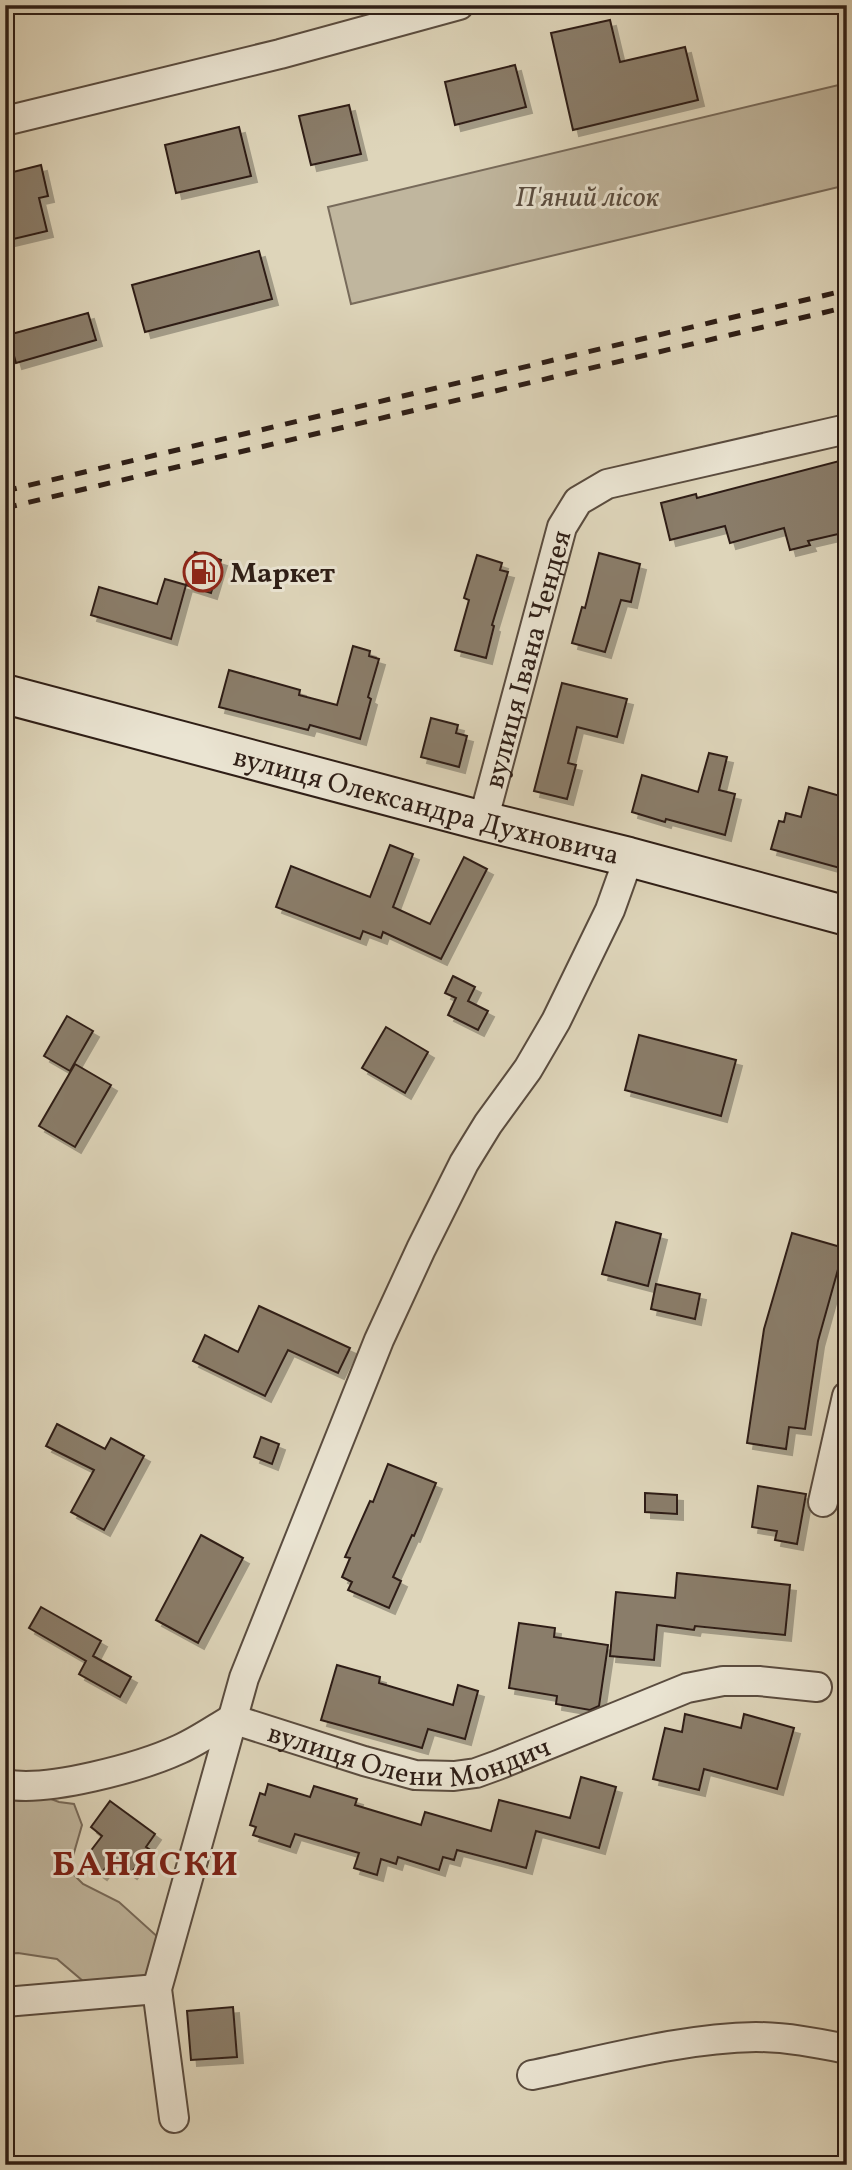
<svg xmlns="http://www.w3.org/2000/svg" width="852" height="2170" viewBox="0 0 852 2170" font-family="Vollkorn,serif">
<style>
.green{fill:#c0b69e;stroke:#776a5a;stroke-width:2}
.building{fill:#8a7d6b;stroke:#2e1e16;stroke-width:2;filter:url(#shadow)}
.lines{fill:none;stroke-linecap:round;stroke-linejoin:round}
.minor-casing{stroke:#5a4c3f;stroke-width:32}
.secondary-casing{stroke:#2e1e16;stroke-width:42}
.minor{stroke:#eae4d2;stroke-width:28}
.secondary{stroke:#eae4d2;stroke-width:38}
.rail{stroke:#2e1e16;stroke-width:5;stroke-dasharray:12 12;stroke-linecap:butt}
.labels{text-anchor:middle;stroke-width:6;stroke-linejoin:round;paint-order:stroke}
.park-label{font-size:28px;font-style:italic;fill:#5a4c3f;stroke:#eae4d2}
.poi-label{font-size:28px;font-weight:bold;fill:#2e1e16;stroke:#eae4d2;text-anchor:start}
.street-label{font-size:28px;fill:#2e1e16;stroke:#eae4d2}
.district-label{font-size:35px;font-weight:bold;letter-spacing:2px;fill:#7a1f14;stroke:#eae4d2}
</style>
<defs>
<filter id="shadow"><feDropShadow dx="6" dy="6" stdDeviation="0" flood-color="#0004"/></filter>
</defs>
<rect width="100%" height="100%" fill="#ded5ba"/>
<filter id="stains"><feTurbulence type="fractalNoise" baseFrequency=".00286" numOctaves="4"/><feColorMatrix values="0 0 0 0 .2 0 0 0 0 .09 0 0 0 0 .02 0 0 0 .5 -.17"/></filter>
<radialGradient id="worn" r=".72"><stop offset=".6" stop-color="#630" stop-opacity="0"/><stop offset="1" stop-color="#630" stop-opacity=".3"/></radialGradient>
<g class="green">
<polygon points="847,83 847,185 351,304 328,207"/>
<polygon points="5,1794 43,1796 59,1802 74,1804 82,1825 69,1870 83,1884 119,1902 160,1939 148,1978 119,1987 83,1981 57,1959 18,1953 5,1954"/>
</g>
<g class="building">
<polygon points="610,20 620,62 685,47 698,100 573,130 551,33"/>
<polygon points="515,65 526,107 455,125 445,82"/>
<polygon points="349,105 361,154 311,165 299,116"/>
<polygon points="239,127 251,176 176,193 165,145"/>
<polygon points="41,165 48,196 39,198 47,231 5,241 5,174"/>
<polygon points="259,251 272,299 145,332 132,285"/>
<polygon points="88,313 96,340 16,363 8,335"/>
<polygon points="847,459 847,532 808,541 810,545 790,550 784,528 730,543 725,526 670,540 661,503 696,494 697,498"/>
<polygon points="195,552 221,560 211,593 186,585"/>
<polygon points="599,553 640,564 631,602 621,600 605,652 572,643 582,607 585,608"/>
<polygon points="477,555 502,563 500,570 508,572 492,625 494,626 486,658 455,650 469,600 464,598"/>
<polygon points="165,579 186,585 171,639 91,615 99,587 157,604"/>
<polygon points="353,646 370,651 369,656 379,659 368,697 371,699 360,739 310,725 308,730 219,707 229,670 300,690 299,695 337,705"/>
<polygon points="562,683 627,699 617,737 577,727 568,763 576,765 567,799 534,791"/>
<polygon points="431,718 458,725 456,733 467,736 459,767 421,757"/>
<polygon points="709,753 727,757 719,790 735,794 725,835 666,819 665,822 632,812 642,775 698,792"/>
<polygon points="809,787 847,798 847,870 771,849 779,821 784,822 786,813 801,817"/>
<polygon points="390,845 413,854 393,907 430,924 464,857 487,869 441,959 383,932 381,938 363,931 360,939 276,907 291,866 370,897"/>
<polygon points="453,976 475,987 468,1001 488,1011 478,1030 448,1015 456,998 445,993"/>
<polygon points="67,1016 93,1031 70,1071 44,1056"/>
<polygon points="386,1027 428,1052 405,1093 362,1068"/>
<polygon points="639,1035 736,1060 721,1116 625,1090"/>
<polygon points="75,1064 111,1085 75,1147 39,1126"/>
<polygon points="616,1222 661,1234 648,1286 602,1274"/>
<polygon points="792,1233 844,1248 818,1341 805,1429 789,1427 786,1449 747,1443 764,1329"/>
<polygon points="656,1284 700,1294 695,1319 651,1309"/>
<polygon points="259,1306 350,1348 338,1373 288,1350 265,1396 193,1361 205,1335 238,1352"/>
<polygon points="57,1424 105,1449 111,1438 144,1456 104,1530 71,1512 94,1470 46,1446"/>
<polygon points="261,1437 279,1444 272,1464 254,1457"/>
<polygon points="388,1464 436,1483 414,1536 412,1535 393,1577 401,1581 389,1608 348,1590 352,1582 342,1577 350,1558 345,1557 370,1501 373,1502"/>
<polygon points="758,1486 806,1494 797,1544 775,1540 777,1531 752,1527"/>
<polygon points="645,1493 677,1495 677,1514 645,1512"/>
<polygon points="201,1535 243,1558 198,1643 156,1620"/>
<polygon points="677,1573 790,1585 785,1635 695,1626 694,1630 657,1625 654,1660 610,1656 616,1592 675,1598"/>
<polygon points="41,1607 101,1641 93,1656 131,1677 120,1697 79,1674 86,1661 29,1628"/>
<polygon points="519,1623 555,1628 554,1637 608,1645 599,1706 590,1710 556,1704 557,1696 509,1688"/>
<polygon points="337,1665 380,1677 379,1683 453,1705 458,1685 478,1691 465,1739 428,1729 422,1748 321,1720"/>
<polygon points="685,1714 741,1728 744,1714 794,1728 777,1789 704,1769 699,1790 653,1779 665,1728 682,1732"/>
<polygon points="581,1777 616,1787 599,1848 536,1831 526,1868 457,1850 454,1860 443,1857 439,1870 398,1857 396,1864 381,1859 377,1875 354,1868 359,1853 295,1834 290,1847 253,1835 256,1827 250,1825 260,1793 265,1795 268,1784 310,1797 314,1786 357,1799 355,1805 421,1825 425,1812 491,1831 499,1800 570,1818"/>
<polygon points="110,1801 155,1834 146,1847 149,1849 131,1873 112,1859 101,1874 83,1861 102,1836 91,1827"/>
<polygon points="233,2007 237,2057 191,2060 187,2011"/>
</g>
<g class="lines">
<defs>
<g id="minor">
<polyline points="5,121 280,54 459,5"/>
<path id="s1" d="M483,821L562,527L578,501L607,484L847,429"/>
<polyline points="823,1502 847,1396"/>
<path id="s2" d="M5,1784C46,1793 141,1767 180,1749C198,1741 215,1729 232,1719L364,1761L415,1775L454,1776L476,1773L498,1765L687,1688L723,1681H759L817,1687"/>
<polyline points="5,2002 157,1989"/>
<path d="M532,2075C605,2060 682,2038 756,2037C786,2037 817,2043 847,2049"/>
<polyline points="174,2118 157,1989 244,1678 379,1340 421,1249 464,1163 488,1124 528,1069 556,1021 610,910 629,857"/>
</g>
<g id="secondary">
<path id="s3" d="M5,694L483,821L629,857L847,916"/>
</g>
</defs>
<use href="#minor" class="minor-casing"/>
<use href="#secondary" class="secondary-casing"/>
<use href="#minor" class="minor"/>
<use href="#secondary" class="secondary"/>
<g class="rail">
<polyline points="5,491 847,290"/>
<polyline points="5,508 847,307"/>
</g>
</g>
<defs>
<symbol id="fuel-ring" viewBox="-11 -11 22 22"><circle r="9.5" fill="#eae4d2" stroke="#8f2418" stroke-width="1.5"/><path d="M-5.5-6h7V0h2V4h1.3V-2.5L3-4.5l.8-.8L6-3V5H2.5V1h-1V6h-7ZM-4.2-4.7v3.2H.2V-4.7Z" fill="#8f2418"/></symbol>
</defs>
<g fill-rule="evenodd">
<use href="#fuel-ring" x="181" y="550" width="44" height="44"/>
</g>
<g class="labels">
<g class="park-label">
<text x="587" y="206">П'яний лісок</text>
</g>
<g class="poi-label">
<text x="230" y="582">Маркет</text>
</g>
<g class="street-label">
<text dy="10" stroke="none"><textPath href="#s1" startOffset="168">вулиця Івана Чендея</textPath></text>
<text dy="10" stroke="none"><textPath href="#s3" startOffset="436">вулиця Олександра Духновича</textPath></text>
<text dy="10" stroke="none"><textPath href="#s2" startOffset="425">вулиця Олени Мондич</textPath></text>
</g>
<g class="district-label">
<text x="146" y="1875">БАНЯСКИ</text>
</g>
</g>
<rect width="852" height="2170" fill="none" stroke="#ded5ba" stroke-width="28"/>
<rect x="7" y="7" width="838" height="2156" fill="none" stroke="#2e1e16" stroke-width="3.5"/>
<rect x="14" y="14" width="824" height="2142" fill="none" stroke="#2e1e16" stroke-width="2"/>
<rect width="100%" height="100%" filter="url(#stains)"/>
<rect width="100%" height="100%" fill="url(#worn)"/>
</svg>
